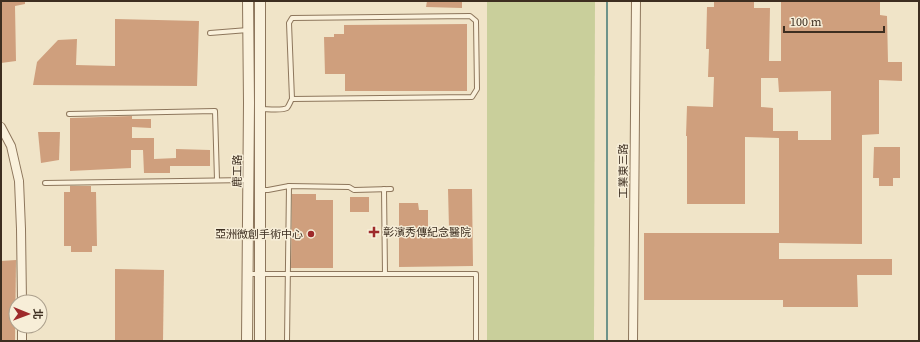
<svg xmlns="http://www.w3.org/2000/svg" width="920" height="342" viewBox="0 0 920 342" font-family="'Source Serif 4','Noto Sans TC',serif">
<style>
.green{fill:#c9cf9b}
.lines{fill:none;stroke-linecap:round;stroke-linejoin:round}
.stream{stroke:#6f938a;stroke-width:2}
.building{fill:#cf9f7d;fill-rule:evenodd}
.service-casing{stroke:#8d765c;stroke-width:6}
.minor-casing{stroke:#8d765c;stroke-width:10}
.tertiary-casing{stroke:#8d765c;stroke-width:12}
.service{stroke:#faf1dc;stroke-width:4}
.minor{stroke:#faf1dc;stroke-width:8}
.tertiary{stroke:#faf1dc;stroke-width:10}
.poi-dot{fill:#9e2a2b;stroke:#f7eed8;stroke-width:1.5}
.labels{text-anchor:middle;stroke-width:3;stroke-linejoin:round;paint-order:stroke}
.street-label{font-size:11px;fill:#3d2e20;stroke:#f7eed8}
.poi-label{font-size:11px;fill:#3d2e20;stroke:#f7eed8;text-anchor:start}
</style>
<rect width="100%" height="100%" fill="#f0e4c8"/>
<polygon class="green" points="487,1 595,1 594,341 487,341"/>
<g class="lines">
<polyline class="stream" points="607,1 607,341"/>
</g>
<g class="building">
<polygon points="1,1 25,1 25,4 15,6 16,61 1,63"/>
<polygon points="427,1 462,1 462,8 426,7"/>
<path d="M714,1H754V8H770L769,61H781V1H880V15L887,16L888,62H902V81L879,80V134L862,135V244L779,243V259H892V275H857L858,307H783V300H644V233H779V138L745,137V204H687V136H686L687,106L713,107L714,77H708L709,49H706L707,7H714ZM761,78H778L779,92L831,91V140H798V131H773V108L761,107Z"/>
<polygon points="115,19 199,21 197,86 33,85 37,62 58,40 77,39 76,65 115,66"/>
<polygon points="467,24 467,91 345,91 345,74 325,74 324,37 334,37 334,34 344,34 344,25"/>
<polygon points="132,116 132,119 151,119 151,128 132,127 132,138 154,138 154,159 176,158 176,149 210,150 210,166 170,166 170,173 144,173 143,150 131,150 131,168 70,171 70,118"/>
<polygon points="38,132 60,132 59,160 41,163"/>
<polygon points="874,147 900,147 900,178 893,178 893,186 879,186 879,178 873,178"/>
<polygon points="70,186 91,186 91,192 96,192 97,246 92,246 92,252 71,252 71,246 64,246 64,192 70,192"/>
<polygon points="448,189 472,189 473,266 399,267 399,203 418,203 419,210 428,210 428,228 449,228"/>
<polygon points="292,194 316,194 316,200 333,200 333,268 291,268"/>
<rect x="350" y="197" width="19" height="15"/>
<polygon points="16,260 15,341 1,341 1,261"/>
<polygon points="115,269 164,270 163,341 115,341"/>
</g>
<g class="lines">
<defs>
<g id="service">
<polyline points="210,33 248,30"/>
<path d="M261,109C267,109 282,111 287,108C289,106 290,102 292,99L472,97L477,89L476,21L470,16L292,18L289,23L292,99"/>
<polyline points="69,114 215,111 217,180"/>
<polyline points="45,183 249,180"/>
<polyline points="384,189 385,274"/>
<polyline points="261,190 268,190 289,186 349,187 354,190 391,189"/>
<polyline points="249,274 476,274 476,341"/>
<polyline points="287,341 289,186"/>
</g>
<g id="minor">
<polyline points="1,127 11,146 19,181 21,229 22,302"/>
<polyline points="22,326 22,341"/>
<polyline points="633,341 636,1"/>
</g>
<g id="tertiary">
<polyline points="247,341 249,103 248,1"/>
<polyline points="260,341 260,1"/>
</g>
</defs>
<use href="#service" class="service-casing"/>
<use href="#minor" class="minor-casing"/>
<use href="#tertiary" class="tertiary-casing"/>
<use href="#service" class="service"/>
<use href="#minor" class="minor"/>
<use href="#tertiary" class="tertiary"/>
</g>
<g class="poi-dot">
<path d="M372 226h4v4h4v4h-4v4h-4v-4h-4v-4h4z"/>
<circle cx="311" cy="234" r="4"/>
</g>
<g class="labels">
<g class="street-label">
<text transform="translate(237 171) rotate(-89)" y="4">鹿工路</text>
<text transform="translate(623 171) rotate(-90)" y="4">工業東三路</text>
</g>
<g class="poi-label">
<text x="383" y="236">彰濱秀傳紀念醫院</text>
<text x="303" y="238" text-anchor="end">亞洲微創手術中心</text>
</g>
</g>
<rect width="920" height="342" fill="none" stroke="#3d2e20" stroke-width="4"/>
<g transform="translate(28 314) rotate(91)"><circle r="19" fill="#f7eed8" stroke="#ada18e"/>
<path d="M0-3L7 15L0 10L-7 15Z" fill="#9e2a2b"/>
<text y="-6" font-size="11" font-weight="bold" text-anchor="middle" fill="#3d2e20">北</text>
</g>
<path d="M784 26v6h100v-6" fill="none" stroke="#3d2e20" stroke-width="2"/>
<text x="790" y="26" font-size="12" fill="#3d2e20" stroke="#f7eed8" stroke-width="3" paint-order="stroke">100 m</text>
</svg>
